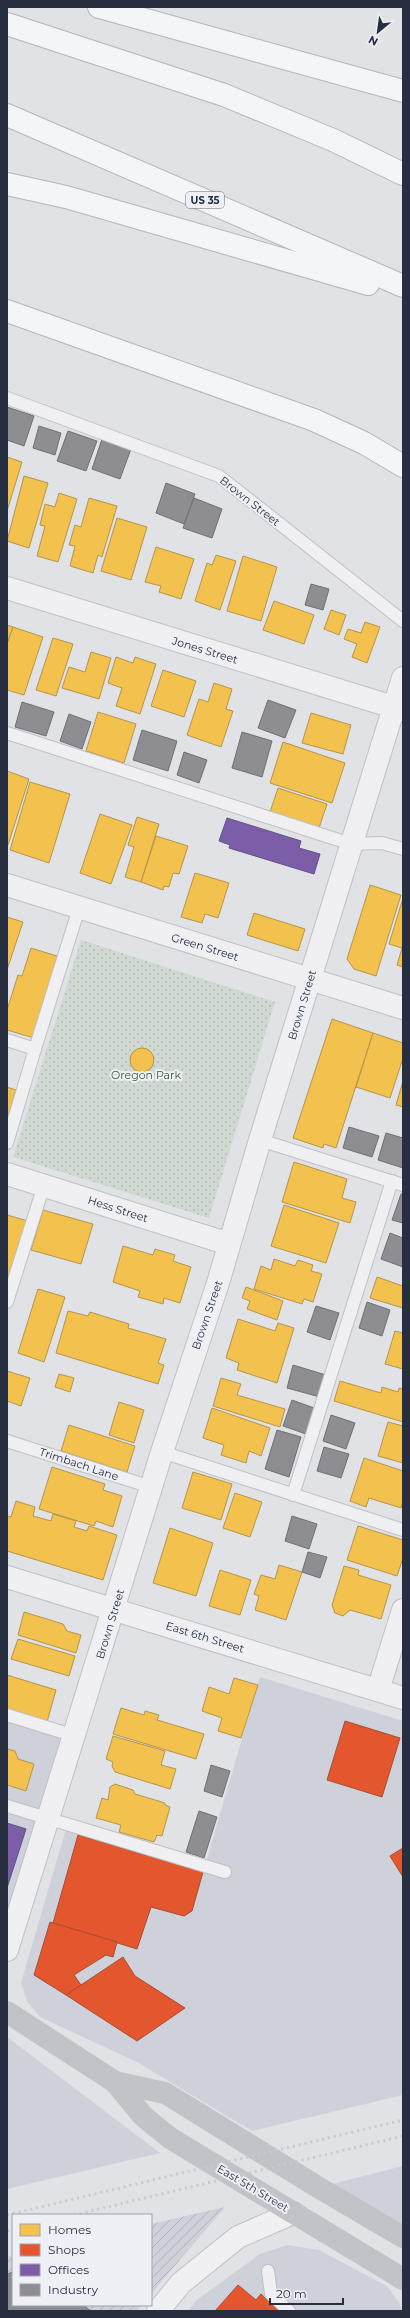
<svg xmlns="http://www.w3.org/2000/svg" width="410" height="2318" viewBox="0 0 410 2318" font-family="Montserrat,sans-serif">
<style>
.built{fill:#ced1d9}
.industrial{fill:url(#industrial-furrows)}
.park{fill:url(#park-dots)}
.homes{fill:#f2c14e;stroke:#b5954a}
.shops{fill:#e4572e;stroke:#ab4b33}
.offices{fill:#7b5ea7;stroke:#625088}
.industry{fill:#8d8d92;stroke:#6e7079}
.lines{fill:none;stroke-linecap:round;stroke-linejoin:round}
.lane-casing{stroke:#bec0c4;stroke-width:14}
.street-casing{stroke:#bec0c4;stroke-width:24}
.highway-casing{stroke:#b2b5bb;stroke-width:24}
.lane{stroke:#f0f0f2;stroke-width:12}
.street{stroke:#f0f0f2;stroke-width:22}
.secondary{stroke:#c1c3c8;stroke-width:22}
.highway{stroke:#f4f5f6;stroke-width:22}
.rail{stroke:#c9cacd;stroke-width:3;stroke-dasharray:2 4;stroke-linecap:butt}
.labels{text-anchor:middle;stroke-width:4;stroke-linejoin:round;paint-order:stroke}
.shield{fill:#eef0f5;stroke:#636876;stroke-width:1}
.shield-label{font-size:10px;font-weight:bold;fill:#272e3f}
.street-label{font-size:11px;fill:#272e3f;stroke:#eef0f5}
.park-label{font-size:11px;fill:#385b34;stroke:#eef0f5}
</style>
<defs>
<pattern id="industrial-furrows" width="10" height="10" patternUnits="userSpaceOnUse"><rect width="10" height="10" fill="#ced1d9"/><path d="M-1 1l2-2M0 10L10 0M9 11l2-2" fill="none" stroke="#b1b4bb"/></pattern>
<pattern id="park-dots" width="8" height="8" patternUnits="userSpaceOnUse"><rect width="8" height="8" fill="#d0d9d1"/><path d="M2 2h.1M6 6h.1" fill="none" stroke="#b3bbb4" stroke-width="1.8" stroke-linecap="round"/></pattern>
</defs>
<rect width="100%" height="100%" fill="#e0e2e6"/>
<g class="built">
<polygon points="260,1677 403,1721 403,2095 252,2131 137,2062 40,2017 27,2001 21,1983 66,1829 204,1869"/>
<polygon points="7,1722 60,1738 40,1810 7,1914"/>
<polygon points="7,2037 15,2043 160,2153 7,2189"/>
<polygon points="403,2166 403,2224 332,2184"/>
<polygon points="288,2245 319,2250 387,2286 400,2304 402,2311 188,2311 198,2299 260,2254"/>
</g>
<g class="industrial">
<polygon points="225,2207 151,2294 151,2224"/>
<polygon points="13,2255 13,2305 142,2305 137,2311 7,2311 7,2257"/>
</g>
<polygon class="park" points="81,940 275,1002 209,1218 13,1157"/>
<g class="homes">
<polygon points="7,457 22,462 7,511"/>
<polygon points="24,476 48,483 29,548 7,541"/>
<polygon points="59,493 77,499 58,562 37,556 45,526 40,525 45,504 55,507"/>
<polygon points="89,498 117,506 102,557 98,555 93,573 70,566 75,546 69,545 75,525 81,527"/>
<polygon points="117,518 147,527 131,580 101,571"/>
<polygon points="156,547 194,559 181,599 159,592 161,586 145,582"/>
<polygon points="216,555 236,561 220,610 195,601 207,563 212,565"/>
<polygon points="243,556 277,567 261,621 227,611"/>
<polygon points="274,601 314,615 304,644 263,630"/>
<polygon points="331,610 346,615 339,635 324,629"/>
<polygon points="365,622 380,627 367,663 352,657 357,644 344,639 348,629 361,633"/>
<polygon points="7,625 13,627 7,644"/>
<polygon points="13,627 43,637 24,695 7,690 7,644"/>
<polygon points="53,638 73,644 56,696 36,690"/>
<polygon points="91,652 111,658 99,699 62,688 69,667 85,672"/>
<polygon points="116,657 133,663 135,657 156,664 140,714 116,706 122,688 108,683"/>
<polygon points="163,670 196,681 184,717 151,706"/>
<polygon points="214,683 232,689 226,709 233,711 221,747 187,735 199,699 208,702"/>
<polygon points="98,712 136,724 124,763 86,751"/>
<polygon points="311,713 351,725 343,754 302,743"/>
<polygon points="283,742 345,763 332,803 270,783"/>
<polygon points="7,771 29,779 8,845 7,845"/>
<polygon points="30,782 70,794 49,863 10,850"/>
<polygon points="278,788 327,804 319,828 270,812"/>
<polygon points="100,814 132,825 111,884 80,873"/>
<polygon points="137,817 159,824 141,882 125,877 134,847 128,845"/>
<polygon points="156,836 188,846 179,874 173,873 169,887 164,886 163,890 141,882"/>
<polygon points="195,873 229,883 218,918 205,914 202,923 181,917"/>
<polygon points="370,885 401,895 376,976 354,969 347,959"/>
<polygon points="403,898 403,967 397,965 402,948 389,944"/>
<polygon points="254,913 305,929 298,951 247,935"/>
<polygon points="7,917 23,922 7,970"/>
<polygon points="31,948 60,957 34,1038 7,1030 7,1010 18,975 22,976"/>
<polygon points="332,1019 373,1033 336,1148 324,1144 323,1148 293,1138"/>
<polygon points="373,1033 403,1043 403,1058 390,1098 356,1087"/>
<circle cx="142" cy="1060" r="12"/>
<polygon points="403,1081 403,1107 396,1105"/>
<polygon points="7,1087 16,1090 7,1120"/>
<polygon points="294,1162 347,1179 342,1198 356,1202 350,1223 282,1202"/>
<polygon points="284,1205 339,1223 326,1263 271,1246"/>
<polygon points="43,1210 93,1224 81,1264 31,1250"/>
<polygon points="7,1215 28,1221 11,1278 7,1276"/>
<polygon points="123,1246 153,1255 155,1249 175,1255 173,1261 191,1267 180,1303 164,1298 163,1304 138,1297 140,1291 113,1282"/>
<polygon points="274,1259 295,1266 298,1260 313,1265 311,1271 322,1274 313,1302 304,1299 302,1304 254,1289 261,1266 271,1270"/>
<polygon points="377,1277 403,1286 403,1308 370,1298"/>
<polygon points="246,1287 283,1301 277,1320 247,1309 250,1301 242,1298"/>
<polygon points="38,1289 65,1297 44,1362 18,1353"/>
<polygon points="68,1311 88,1316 90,1312 129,1324 128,1328 166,1339 158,1363 164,1365 158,1384 56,1353"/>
<polygon points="238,1319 275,1331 278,1323 294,1328 277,1383 237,1370 239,1363 226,1358"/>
<polygon points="395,1331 403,1333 403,1369 385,1364"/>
<polygon points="7,1371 30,1378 21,1406 7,1401"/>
<polygon points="59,1374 74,1378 70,1392 55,1387"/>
<polygon points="221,1378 241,1384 237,1395 285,1409 280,1427 213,1406"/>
<polygon points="340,1381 381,1393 382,1387 398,1392 399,1388 403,1389 403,1422 334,1401"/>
<polygon points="119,1402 144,1410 134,1443 109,1435"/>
<polygon points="212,1408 270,1428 261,1456 249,1451 246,1463 221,1455 224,1445 203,1438"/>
<polygon points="388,1422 403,1426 403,1463 378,1456"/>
<polygon points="69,1425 135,1446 127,1472 61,1451"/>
<polygon points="364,1458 403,1471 403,1501 401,1508 369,1498 366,1507 350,1501"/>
<polygon points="52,1467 105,1484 103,1490 122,1496 113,1527 96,1521 94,1526 39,1509"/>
<polygon points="193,1472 232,1484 221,1520 182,1508"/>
<polygon points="235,1493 262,1502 250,1537 223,1528"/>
<polygon points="16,1501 35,1507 33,1516 51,1521 53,1514 76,1521 74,1527 87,1531 89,1526 117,1535 103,1580 7,1551 7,1516 11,1517"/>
<polygon points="358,1526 403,1540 403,1558 397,1576 347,1560"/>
<polygon points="170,1528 213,1543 196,1596 153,1583"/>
<polygon points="279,1565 302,1572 286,1620 255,1610 259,1596 254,1594 261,1575 275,1579"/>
<polygon points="344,1566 359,1570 358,1575 391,1585 381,1619 350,1610 343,1616 335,1613 332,1605"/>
<polygon points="220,1570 251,1580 240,1615 209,1606"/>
<polygon points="24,1612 63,1624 67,1631 81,1635 76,1653 18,1635"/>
<polygon points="18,1639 75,1656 69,1676 11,1659"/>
<polygon points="7,1675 56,1690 47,1722 7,1710"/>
<polygon points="234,1678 258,1685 241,1738 218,1731 222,1718 202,1711 209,1687 229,1694"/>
<polygon points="121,1708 144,1715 145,1711 159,1715 157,1720 204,1734 196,1759 113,1734"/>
<polygon points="113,1736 165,1751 161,1765 176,1769 170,1789 115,1772 112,1766 113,1762 106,1759"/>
<polygon points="7,1749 15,1751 18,1759 34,1764 26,1791 7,1785"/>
<polygon points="115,1784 133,1790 135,1794 165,1803 165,1805 170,1807 162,1836 157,1835 154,1842 119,1832 121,1825 96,1818 102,1798 108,1800 110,1787"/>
</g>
<g class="shops">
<polygon points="345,1721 400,1738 382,1797 327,1780"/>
<polygon points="78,1835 203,1872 192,1911 184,1916 151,1907 137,1949 53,1923"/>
<polygon points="403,1848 403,1877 390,1856"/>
<polygon points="50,1922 117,1942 113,1957 106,1955 74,1975 81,1985 66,1995 34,1975"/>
<polygon points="123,1957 135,1976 185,2008 137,2041 66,1995"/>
<polygon points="238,2285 256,2300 261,2294 279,2311 215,2311"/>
</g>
<g class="offices">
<polygon points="227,818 301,841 299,848 320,854 314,874 229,848 230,845 219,841"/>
<polygon points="7,1823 26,1829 7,1888"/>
</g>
<g class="industry">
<polygon points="7,407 34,416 24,446 7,440"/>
<polygon points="39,426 61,433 55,455 33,448"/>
<polygon points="68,431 97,441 86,471 57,461"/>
<polygon points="102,439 131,449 120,479 92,469"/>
<polygon points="166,483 195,494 184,524 156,513"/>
<polygon points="194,498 222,509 212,538 183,528"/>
<polygon points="311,584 329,589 323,610 305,605"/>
<polygon points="268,700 296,710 285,738 258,728"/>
<polygon points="22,702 54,712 46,736 15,727"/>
<polygon points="69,714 91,722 82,749 60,741"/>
<polygon points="142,730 177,741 168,771 133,760"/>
<polygon points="242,732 272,741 262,777 232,768"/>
<polygon points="184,752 207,760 199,783 177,775"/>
<polygon points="349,1127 379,1136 372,1157 343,1148"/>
<polygon points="386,1133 403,1138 403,1168 378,1160"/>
<polygon points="401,1194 403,1194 403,1223 392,1220"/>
<polygon points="390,1233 403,1238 403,1267 381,1259"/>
<polygon points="367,1302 390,1310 382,1336 359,1328"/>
<polygon points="316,1306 339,1313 330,1340 307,1332"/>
<polygon points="293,1365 326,1375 320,1397 287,1388"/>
<polygon points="292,1400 314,1408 306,1434 283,1426"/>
<polygon points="331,1415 355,1423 346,1449 323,1441"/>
<polygon points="277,1430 301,1437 289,1477 265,1469"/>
<polygon points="324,1447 349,1454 341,1478 317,1471"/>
<polygon points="292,1516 317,1524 309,1549 285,1541"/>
<polygon points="308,1552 327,1557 320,1578 302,1572"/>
<polygon points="211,1765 230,1771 222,1797 204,1791"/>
<polygon points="199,1811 217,1817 204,1858 186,1852"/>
<polygon points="13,2272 13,2305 83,2305 91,2311 7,2311 7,2274"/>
</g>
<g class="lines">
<defs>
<g id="lane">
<polyline points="7,398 219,476 403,621"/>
<polyline points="7,733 351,844 382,843 403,849"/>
<polyline points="7,1040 35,1049 7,1143"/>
<polyline points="35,1049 79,908"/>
<polyline points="260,1140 403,1185"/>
<polyline points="7,1302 44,1185"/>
<polyline points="7,1441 151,1487"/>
<polyline points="162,1452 403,1530"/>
<polyline points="293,1495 392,1181"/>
<polyline points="7,1715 75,1736"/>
<polyline points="7,1806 225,1872"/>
<polyline points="268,2271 271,2294 289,2311"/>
</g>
<g id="street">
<polyline points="7,588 403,710"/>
<polyline points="7,885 403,1008"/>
<polyline points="7,1174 229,1244"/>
<polyline points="7,1577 403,1698"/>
<polyline points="378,1690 403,1610"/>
<polyline points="7,1950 162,1452 218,1283 260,1140 403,678"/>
<polyline points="158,2311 181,2283 238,2237 293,2213"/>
</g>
<g id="highway">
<polyline points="99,7 403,91"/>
<polyline points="7,24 224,95 333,140 403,174"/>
<polyline points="7,115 403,286"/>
<polyline points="7,184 66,197 368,284"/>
<polyline points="7,311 314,420 364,443 403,466"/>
</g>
</defs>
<use href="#lane" class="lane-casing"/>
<use href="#street" class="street-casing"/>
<use href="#highway" class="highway-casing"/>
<use href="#lane" class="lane"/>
<use href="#street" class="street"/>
<g class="secondary">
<polyline points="7,2012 115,2082 143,2116 170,2138 403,2279"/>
<polyline points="115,2082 165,2093 321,2189 403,2237"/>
</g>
<use href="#highway" class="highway"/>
<g class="rail">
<polyline points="7,2215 403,2120"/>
<polyline points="74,2215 403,2136"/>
<polyline points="7,2231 13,2229"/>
</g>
</g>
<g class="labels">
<rect class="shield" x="186" y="192" width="38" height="16" rx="3"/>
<g class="shield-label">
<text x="205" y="204">US 35</text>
</g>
<g class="street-label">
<text transform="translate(250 501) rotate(38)" y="4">Brown Street</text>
<text transform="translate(205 650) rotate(17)" y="4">Jones Street</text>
<text transform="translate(205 947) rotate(17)" y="4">Green Street</text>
<text transform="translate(302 1005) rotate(-73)" y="4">Brown Street</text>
<text transform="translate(118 1209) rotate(18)" y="4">Hess Street</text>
<text transform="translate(207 1315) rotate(-71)" y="4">Brown Street</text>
<text transform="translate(79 1464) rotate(18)" y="4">Trimbach Lane</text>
<text transform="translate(110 1624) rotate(-73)" y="4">Brown Street</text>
<text transform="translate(205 1637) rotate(17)" y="4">East 6th Street</text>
<text transform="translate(253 2188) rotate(31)" y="4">East 5th Street</text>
</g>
<g class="park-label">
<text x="146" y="1079">Oregon Park</text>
</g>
</g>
<rect width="410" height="2318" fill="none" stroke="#272e3f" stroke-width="16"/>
<rect x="12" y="2214" width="140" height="92" fill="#eef0f5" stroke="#9ea2ac"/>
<rect x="20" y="2224" width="20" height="12" fill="#f2c14e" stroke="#9ea2ac"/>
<text x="48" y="2234" font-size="12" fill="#272e3f">Homes</text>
<rect x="20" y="2244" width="20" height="12" fill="#e4572e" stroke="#9ea2ac"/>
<text x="48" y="2254" font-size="12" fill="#272e3f">Shops</text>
<rect x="20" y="2264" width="20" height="12" fill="#7b5ea7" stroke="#9ea2ac"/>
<text x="48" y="2274" font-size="12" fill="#272e3f">Offices</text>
<rect x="20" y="2284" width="20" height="12" fill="#8d8d92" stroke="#9ea2ac"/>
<text x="48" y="2294" font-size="12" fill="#272e3f">Industry</text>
<g transform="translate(378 32) rotate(209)" stroke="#eef0f5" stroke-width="3" paint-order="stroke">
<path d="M0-3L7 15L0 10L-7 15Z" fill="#272e3f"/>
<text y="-6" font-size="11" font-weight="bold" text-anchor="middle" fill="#272e3f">N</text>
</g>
<path d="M270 2298v6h73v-6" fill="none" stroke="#272e3f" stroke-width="2"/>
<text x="276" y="2298" font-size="12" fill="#272e3f" stroke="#eef0f5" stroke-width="3" paint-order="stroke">20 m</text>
</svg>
